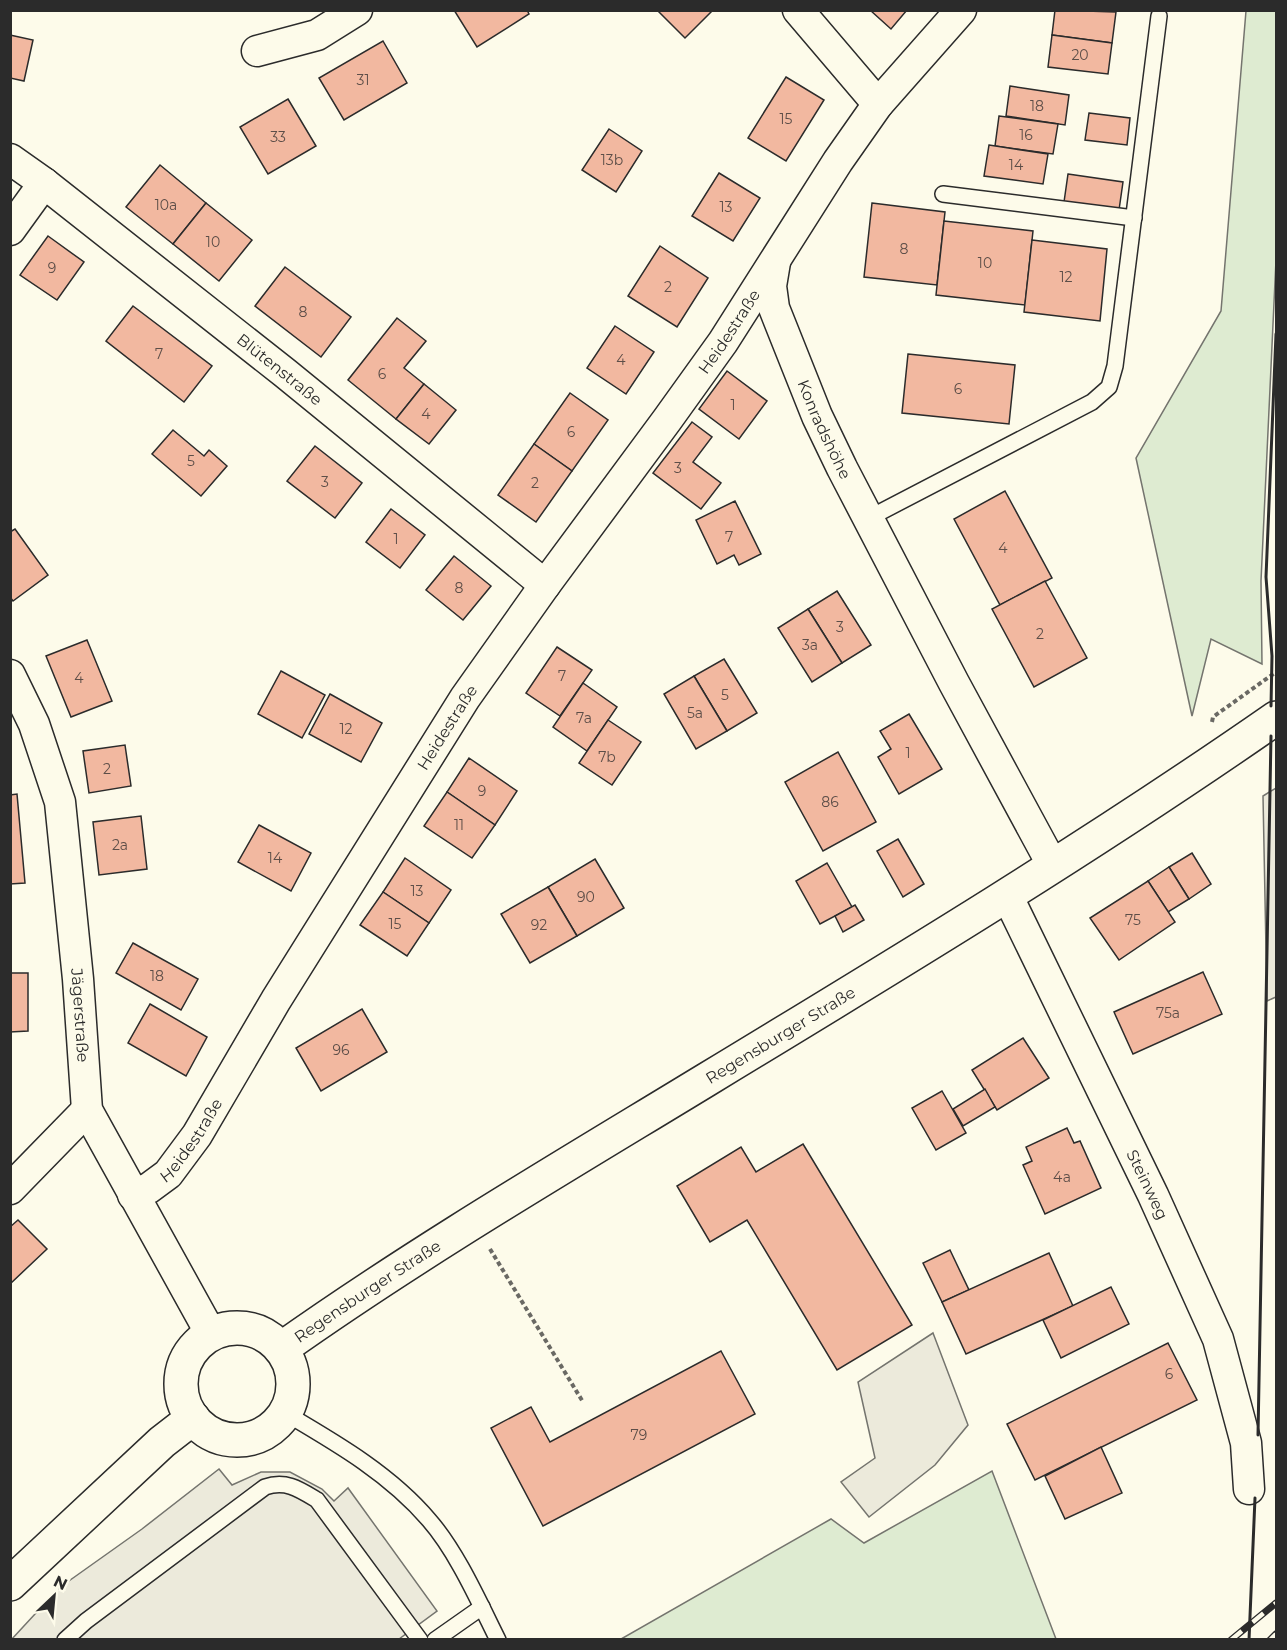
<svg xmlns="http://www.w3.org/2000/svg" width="1287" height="1650" viewBox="0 0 1287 1650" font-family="Montserrat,sans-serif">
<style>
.green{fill:#deebd1;stroke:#74746e;stroke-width:1.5}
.parking{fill:#eceadb;stroke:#74746e;stroke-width:1.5}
.building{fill:#f2b8a0;stroke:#2b2b2b;stroke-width:1.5}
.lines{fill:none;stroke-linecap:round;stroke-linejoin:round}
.lane-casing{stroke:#2b2b2b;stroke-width:18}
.street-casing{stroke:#2b2b2b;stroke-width:33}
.secondary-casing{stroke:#2b2b2b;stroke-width:36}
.path{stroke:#6a6964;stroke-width:4;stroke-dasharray:4.5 3;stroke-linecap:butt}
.lane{stroke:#fdfbea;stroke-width:15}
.street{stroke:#fdfbea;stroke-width:30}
.secondary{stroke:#fdfbea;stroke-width:33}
.rail-casing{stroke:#2b2b2b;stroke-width:7}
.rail{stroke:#fdfbea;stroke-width:4.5;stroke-dasharray:14;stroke-linecap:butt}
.wall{stroke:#2b2b2b;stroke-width:3}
.labels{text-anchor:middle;stroke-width:4.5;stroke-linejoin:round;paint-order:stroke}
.number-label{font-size:14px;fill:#5d4e48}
.street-label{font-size:16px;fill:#2b2b2b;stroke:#fdfbea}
</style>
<rect width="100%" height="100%" fill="#fdfbea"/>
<g class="green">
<polygon points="1246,11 1276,11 1276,260 1261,581 1262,664 1211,639 1192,716 1136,458 1221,311"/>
<polygon points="992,1471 1056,1639 621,1639 831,1519 864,1543"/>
</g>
<g class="parking">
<polygon points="1276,788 1276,997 1267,1001 1263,796"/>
<polygon points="933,1333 968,1425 935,1465 869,1517 841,1482 875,1458 858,1382"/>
<polygon points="219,1469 232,1485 261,1472 290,1472 322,1489 334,1501 348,1488 437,1611 399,1639 11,1640 59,1588 142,1529"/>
</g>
<g class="building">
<polygon points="454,10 527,10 529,14 477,47"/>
<polygon points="657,10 713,10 685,38"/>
<polygon points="870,10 907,10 891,29"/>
<polygon points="1055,10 1116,12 1112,43 1052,35"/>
<polygon points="10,35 33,40 24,81 10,78"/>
<polygon points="1052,35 1112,43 1108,74 1048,67"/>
<polygon points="383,41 407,83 344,120 319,78"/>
<polygon points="786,77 824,100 786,161 748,138"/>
<polygon points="1010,86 1069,95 1065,125 1006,116"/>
<polygon points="288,99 316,146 268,174 240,127"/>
<polygon points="1089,113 1130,118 1127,145 1085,140"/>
<polygon points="999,116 1058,124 1053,154 995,146"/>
<polygon points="609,129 642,151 616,192 582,170"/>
<polygon points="989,145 1048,154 1043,184 984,176"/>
<polygon points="160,165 206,203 173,244 126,207"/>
<polygon points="719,173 760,198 733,241 692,216"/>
<polygon points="1068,174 1123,182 1119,210 1064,202"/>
<polygon points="206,203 252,240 219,281 173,244"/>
<polygon points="872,203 945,212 937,285 864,277"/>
<polygon points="944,221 1033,231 1025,305 936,295"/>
<polygon points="48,236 84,262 57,300 20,275"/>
<polygon points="1032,240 1107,249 1100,321 1024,312"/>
<polygon points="660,246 708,278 677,327 628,296"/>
<polygon points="285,267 351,317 321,357 255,306"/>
<polygon points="133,306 212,366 184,402 106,341"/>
<polygon points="397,318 426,341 404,368 424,384 396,419 348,380"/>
<polygon points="615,326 654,352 626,394 587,368"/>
<polygon points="908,354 1015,365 1009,424 902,413"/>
<polygon points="727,371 767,401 739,439 699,409"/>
<polygon points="424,384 456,410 429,444 396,419"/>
<polygon points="570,393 608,420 572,471 534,444"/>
<polygon points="692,422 712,437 693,462 721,483 701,509 653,473"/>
<polygon points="173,430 204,456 209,450 227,466 201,496 152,454"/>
<polygon points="534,444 572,471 536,522 498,495"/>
<polygon points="315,446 362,483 335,518 287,481"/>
<polygon points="1005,491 1052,578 1000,605 954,519"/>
<polygon points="735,501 761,554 739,565 734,555 717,564 696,520"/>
<polygon points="391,509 425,535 400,568 366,542"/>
<polygon points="15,529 48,575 13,601 10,597 10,532"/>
<polygon points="454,556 491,586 463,620 426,590"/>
<polygon points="1045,581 1087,658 1034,687 992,609"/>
<polygon points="837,591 871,645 842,663 808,609"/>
<polygon points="808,609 842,663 812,682 778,628"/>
<polygon points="87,640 112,701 71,717 46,656"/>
<polygon points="557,647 592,670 560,716 526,693"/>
<polygon points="724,659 757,713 727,731 694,676"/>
<polygon points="281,671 325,695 302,738 258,714"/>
<polygon points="694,676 727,731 696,749 664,694"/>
<polygon points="583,683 617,707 587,751 553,727"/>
<polygon points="330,694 382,723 361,762 309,734"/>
<polygon points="909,714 942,769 899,794 878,757 891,749 880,731"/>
<polygon points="608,720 641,742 612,785 579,763"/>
<polygon points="125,745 131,786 89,793 83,751"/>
<polygon points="838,752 876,822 823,851 785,782"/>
<polygon points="469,758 517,791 495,825 447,792"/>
<polygon points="447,792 495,825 472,858 424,826"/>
<polygon points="17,794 25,883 10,884 10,795"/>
<polygon points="141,816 147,869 99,875 93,822"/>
<polygon points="259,825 311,853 291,891 238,862"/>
<polygon points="898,839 924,884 903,897 877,851"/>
<polygon points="1192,853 1211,884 1189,899 1169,867"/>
<polygon points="405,858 451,890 429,923 383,892"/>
<polygon points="595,859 624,908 577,936 548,887"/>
<polygon points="827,863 852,907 820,924 796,881"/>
<polygon points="1169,867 1189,899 1168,912 1148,881"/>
<polygon points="1148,881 1175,922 1119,960 1090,918"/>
<polygon points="548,887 577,936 530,963 501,914"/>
<polygon points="383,892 429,923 407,956 360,925"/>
<polygon points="855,905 864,920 843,932 835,916"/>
<polygon points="133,943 198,979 181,1010 116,973"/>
<polygon points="1203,972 1222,1014 1133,1054 1114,1012"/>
<polygon points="10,973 28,973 28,1031 10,1032"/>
<polygon points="150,1004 207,1037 186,1076 128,1043"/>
<polygon points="362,1009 387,1052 321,1091 296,1048"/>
<polygon points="1023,1038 1049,1078 997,1110 972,1070"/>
<polygon points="985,1089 995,1107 963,1126 953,1109"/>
<polygon points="942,1091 966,1133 936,1150 912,1108"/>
<polygon points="1067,1128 1074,1143 1080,1141 1101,1188 1045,1214 1023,1165 1032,1161 1026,1147"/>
<polygon points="803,1144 912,1325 837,1370 747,1220 710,1242 677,1186 741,1147 756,1172"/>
<polygon points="18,1220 47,1249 10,1284 10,1227"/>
<polygon points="950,1250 969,1290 942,1302 923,1263"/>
<polygon points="1049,1253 1073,1306 966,1354 942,1302"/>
<polygon points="1111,1287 1129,1324 1061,1358 1043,1320"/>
<polygon points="1168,1343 1197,1400 1035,1480 1007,1424"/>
<polygon points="721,1351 755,1414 543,1526 491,1428 531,1407 550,1442"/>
<polygon points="1101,1447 1122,1493 1065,1519 1045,1476"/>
</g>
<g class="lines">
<defs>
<g id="lane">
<polyline points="943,194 1134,218"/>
<polyline points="869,518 1092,402 1109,387 1115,366 1159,16"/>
<path d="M285,1413C336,1443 390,1474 429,1520C457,1552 479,1602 498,1640"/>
<path d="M65,1640L86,1621L265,1487C286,1480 299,1489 317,1500L420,1640"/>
<polyline points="435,1640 482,1607"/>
</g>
<g id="street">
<polyline points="798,10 878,104"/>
<polyline points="257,51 317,35 357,10"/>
<path id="s1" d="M10,159L44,183L285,373L545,585"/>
<polyline points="10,230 44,183"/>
<path id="s2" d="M775,262L771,286L774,308L817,416L842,468L954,683L1053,866"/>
<path id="s3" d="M10,675L34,724L60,802L78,979L87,1110L211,1334"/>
<path id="s4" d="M1007,895L1153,1195L1218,1339L1246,1443L1249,1489"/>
<polyline points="10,1189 87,1110"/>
<path id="s5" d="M133,1195L149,1188L168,1174L197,1135L276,1000L465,698L545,585L667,420L723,342L838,161L878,104L961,10"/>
</g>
<g id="secondary">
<circle cx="237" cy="1384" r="56"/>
<path id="s6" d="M281,1349C418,1252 563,1167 706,1080C899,963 1092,846 1276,718"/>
<polyline points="10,1584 162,1442 193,1418"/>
</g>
</defs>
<use href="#lane" class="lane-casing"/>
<use href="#street" class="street-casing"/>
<use href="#secondary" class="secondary-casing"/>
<g class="path">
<polyline points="1212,722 1213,717 1276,672"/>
<polyline points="490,1249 583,1402"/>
</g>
<use href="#lane" class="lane"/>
<use href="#street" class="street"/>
<use href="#secondary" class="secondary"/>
<defs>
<g id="rail">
<polyline points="1231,1640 1276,1603"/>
<polyline points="1270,1640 1276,1634"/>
</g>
</defs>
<use href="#rail" class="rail-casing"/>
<use href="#rail" class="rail"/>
<g class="wall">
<polyline points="1271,706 1272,656 1266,577 1276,334"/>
<polyline points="1258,1435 1271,736"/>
<polyline points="1249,1640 1255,1498"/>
</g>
</g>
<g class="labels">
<g class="number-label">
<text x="1080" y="60">20</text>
<text x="363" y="85">31</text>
<text x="1037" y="111">18</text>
<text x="786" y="124">15</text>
<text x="1026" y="140">16</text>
<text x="278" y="142">33</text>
<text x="612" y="165">13b</text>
<text x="1016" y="170">14</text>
<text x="166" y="210">10a</text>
<text x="726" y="212">13</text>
<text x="213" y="247">10</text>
<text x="904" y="254">8</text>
<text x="985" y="268">10</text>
<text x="52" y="273">9</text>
<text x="1066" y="282">12</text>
<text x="668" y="292">2</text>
<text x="303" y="317">8</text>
<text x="159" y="359">7</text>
<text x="621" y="365">4</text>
<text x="382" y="379">6</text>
<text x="958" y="394">6</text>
<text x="733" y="410">1</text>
<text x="426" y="419">4</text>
<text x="571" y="437">6</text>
<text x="191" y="466">5</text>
<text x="678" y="473">3</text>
<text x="325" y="487">3</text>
<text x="535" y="488">2</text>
<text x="729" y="542">7</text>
<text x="396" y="544">1</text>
<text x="1003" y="553">4</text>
<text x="459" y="593">8</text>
<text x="840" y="632">3</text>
<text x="1040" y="639">2</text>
<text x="810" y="650">3a</text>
<text x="562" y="681">7</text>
<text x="79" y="683">4</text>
<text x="725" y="700">5</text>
<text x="695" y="718">5a</text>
<text x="584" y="723">7a</text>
<text x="346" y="734">12</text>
<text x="908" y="758">1</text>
<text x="607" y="762">7b</text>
<text x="107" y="774">2</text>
<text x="482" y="796">9</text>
<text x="830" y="807">86</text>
<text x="459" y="830">11</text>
<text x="120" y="850">2a</text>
<text x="275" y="863">14</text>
<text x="417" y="896">13</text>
<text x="586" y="902">90</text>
<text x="1133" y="925">75</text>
<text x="395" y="929">15</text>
<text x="539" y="930">92</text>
<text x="157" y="981">18</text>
<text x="1168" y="1018">75a</text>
<text x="341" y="1055">96</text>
<text x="1062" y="1182">4a</text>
<text x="1169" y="1379">6</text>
<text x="639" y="1440">79</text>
</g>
<g class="street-label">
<text dy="6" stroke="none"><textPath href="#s5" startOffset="1054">Heidestraße</textPath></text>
<text dy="6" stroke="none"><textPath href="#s1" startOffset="342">Blütenstraße</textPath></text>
<text dy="6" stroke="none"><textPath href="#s2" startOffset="178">Konradshöhe</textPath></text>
<text dy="6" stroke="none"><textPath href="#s5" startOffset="568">Heidestraße</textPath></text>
<text dy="6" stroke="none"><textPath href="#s3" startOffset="351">Jägerstraße</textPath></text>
<text dy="6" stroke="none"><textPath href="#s6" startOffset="590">Regensburger Straße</textPath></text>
<text dy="6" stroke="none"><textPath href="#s5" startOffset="82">Heidestraße</textPath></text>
<text dy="6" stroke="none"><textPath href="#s4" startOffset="322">Steinweg</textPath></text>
<text dy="6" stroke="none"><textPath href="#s6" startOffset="104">Regensburger Straße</textPath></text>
</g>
</g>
<rect width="1287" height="1650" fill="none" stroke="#2b2b2b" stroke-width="24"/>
<g transform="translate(54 1596) rotate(26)" stroke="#fdfbea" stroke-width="4.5" paint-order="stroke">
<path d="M0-4.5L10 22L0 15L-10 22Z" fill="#2b2b2b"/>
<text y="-9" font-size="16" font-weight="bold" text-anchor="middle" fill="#2b2b2b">N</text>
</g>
</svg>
